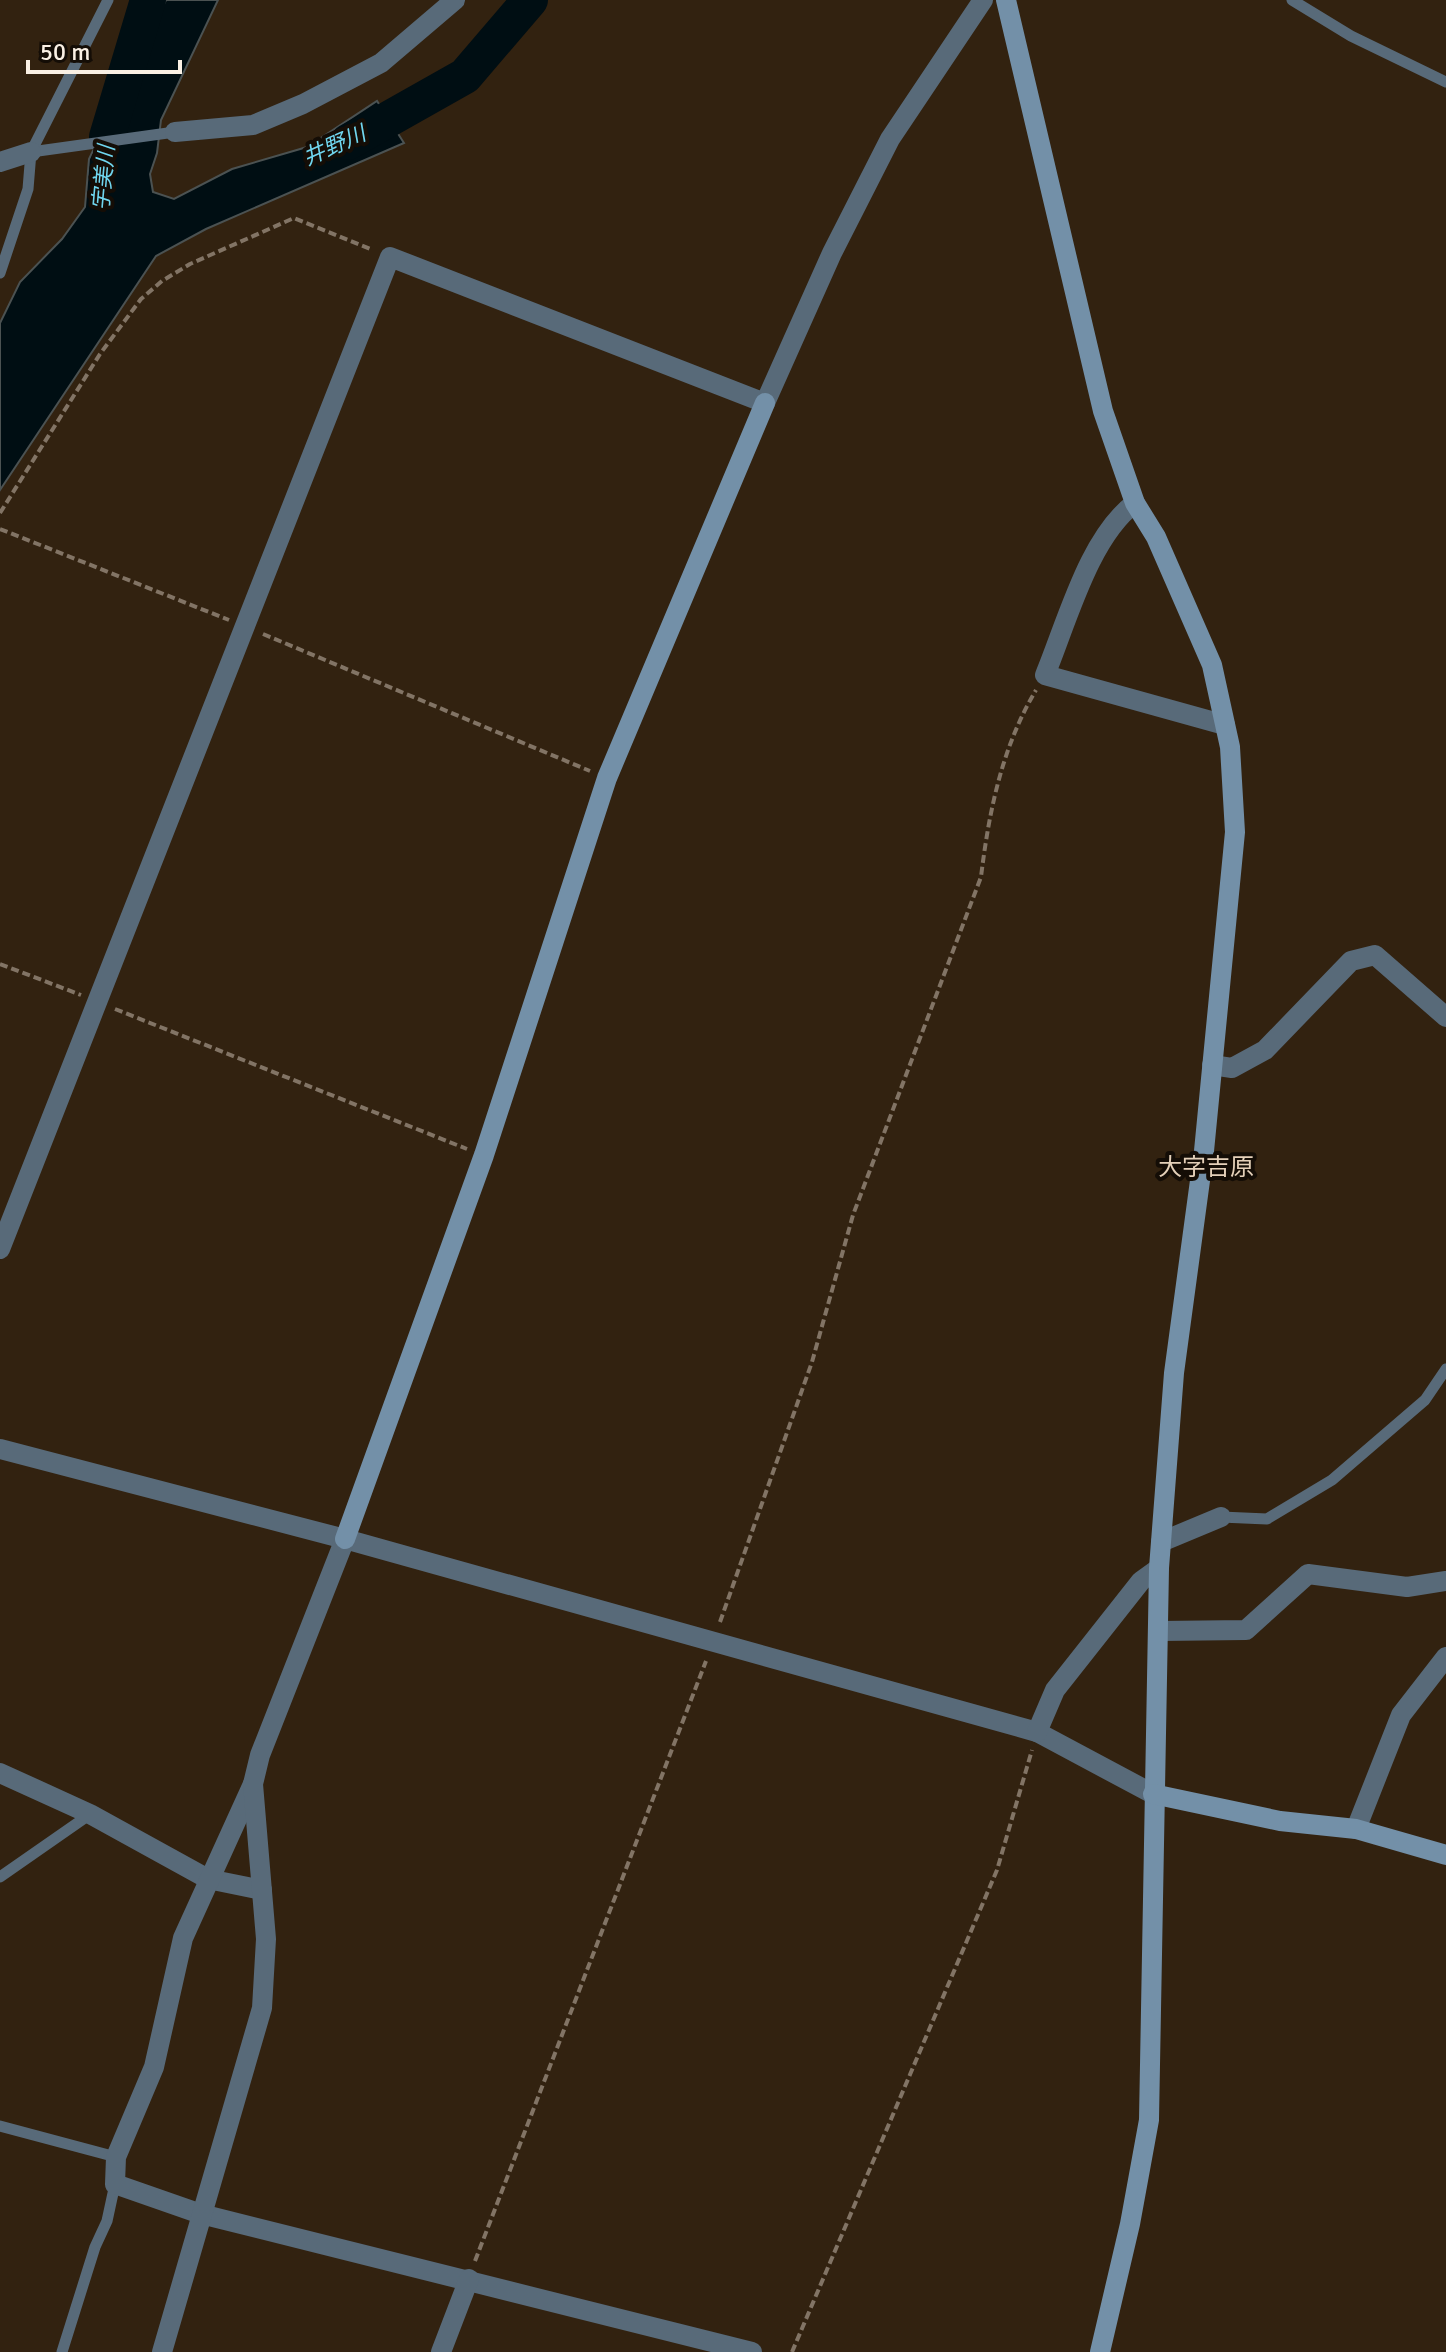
<svg xmlns="http://www.w3.org/2000/svg" width="1446" height="2352" viewBox="0 0 1446 2352" font-family="Signika,'Noto Sans JP',sans-serif">
<style>
.water{fill:#000e13;stroke:#4b5252;stroke-width:2}
.lines{fill:none;stroke-linecap:round;stroke-linejoin:round}
.river{stroke:#000e13;stroke-width:36}
.path{stroke:#827465;stroke-width:4;stroke-dasharray:8 4;stroke-linecap:butt}
.lane{stroke:#586a79;stroke-width:11}
.street{stroke:#586a79;stroke-width:20}
.secondary{stroke:#7390a8;stroke-width:20}
.labels{text-anchor:middle;stroke-width:8;stroke-linejoin:round;paint-order:stroke}
.water-label{font-size:22px;font-style:italic;fill:#70d6ef;stroke:#140d06}
.quarter-label{font-size:24px;fill:#e4d0b9;stroke:#140d06}
</style>
<rect width="100%" height="100%" fill="#322210"/>
<polygon class="water" points="166,0 218,0 161,120 157,153 150,174 153,192 174,199 232,169 307,147 377,101 404,143 206,229 156,256 0,490 0,323 20,282 62,239 85,207 89,159"/>
<g class="lines">
<g class="river">
<polyline points="107,137 148,0"/>
<polyline points="348,142 465,76 530,0"/>
</g>
<g class="path">
<polyline points="0,513 100,354 141,299 162,281 190,264 294,218 373,250"/>
<polyline points="0,529 229,620"/>
<polyline points="263,634 590,771"/>
<polyline points="0,964 81,995"/>
<polyline points="115,1009 467,1149"/>
<path d="M720,1622L812,1362L853,1215L981,877C989,811 1002,747 1036,690"/>
<polyline points="475,2261 706,1661"/>
<polyline points="792,2352 997,1870 1032,1750"/>
</g>
<g class="lane">
<polyline points="1292,0 1351,36 1446,82"/>
<polyline points="31,152 175,132"/>
<polyline points="0,273 28,189 31,152 108,0"/>
<polyline points="1221,1517 1267,1519 1332,1480 1425,1400 1446,1369"/>
<polyline points="0,1877 89,1815"/>
<polyline points="0,2126 116,2157"/>
<polyline points="62,2352 95,2247 107,2221 115,2184"/>
</g>
<g class="street">
<polyline points="175,132 253,125 303,104 381,63 455,0"/>
<polyline points="0,162 31,152"/>
<path d="M1135,503C1089,537 1067,622 1045,675L1225,725"/>
<polyline points="1212,1065 1232,1068 1265,1050 1351,961 1375,955 1446,1017"/>
<polyline points="0,1249 390,257 765,403 832,253 890,139 983,0"/>
<polyline points="0,1449 345,1539 1037,1732 1153,1794"/>
<polyline points="1161,1542 1221,1517"/>
<polyline points="1160,1631 1246,1630 1308,1574 1407,1587 1446,1581"/>
<polyline points="1037,1732 1055,1690 1141,1581 1159,1568"/>
<polyline points="0,1773 90,1814 208,1879 262,1890"/>
<polyline points="253,1784 183,1938 154,2067 116,2157 115,2184 201,2214 752,2352"/>
<polyline points="1356,1829 1401,1715 1446,1657"/>
<polyline points="162,2352 262,2008 266,1939 253,1784 260,1755 345,1539"/>
<polyline points="441,2352 469,2279"/>
</g>
<g class="secondary">
<polyline points="1006,0 1103,411 1135,503 1156,537 1212,665 1230,747 1235,832 1204,1151 1174,1373 1159,1568 1149,2120 1130,2224 1100,2352"/>
<polyline points="345,1539 484,1155 607,778 765,403"/>
<polyline points="1153,1794 1280,1821 1356,1829 1446,1855"/>
</g>
</g>
<g class="labels">
<g class="water-label">
<text transform="translate(334 145) rotate(-24)" y="8">井野川</text>
<text transform="translate(103 178) rotate(-85)" y="8">宇美川</text>
</g>
<g class="quarter-label">
<text x="1206" y="1175">大字吉原</text>
</g>
</g>
<path d="M28 60v12h152v-12" fill="none" stroke="#faf0e4" stroke-width="4"/>
<text x="40" y="60" font-size="24" fill="#faf0e4" stroke="#140d06" stroke-width="6" paint-order="stroke">50 m</text>
</svg>
